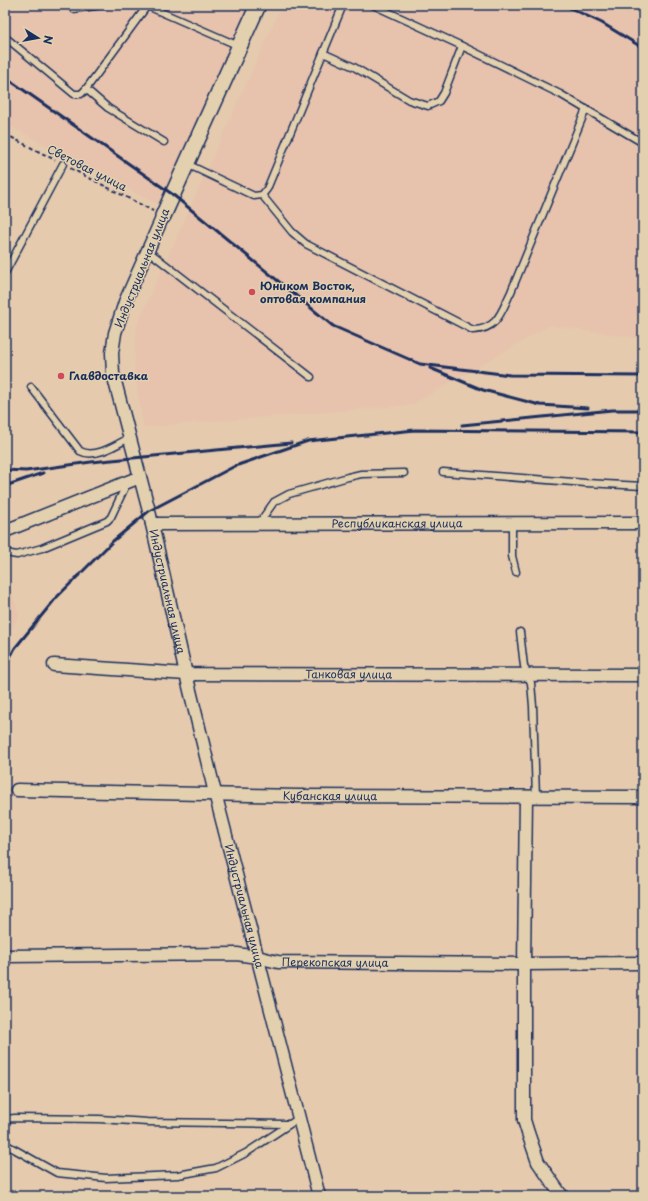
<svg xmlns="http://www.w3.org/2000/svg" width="648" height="1201" viewBox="0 0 648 1201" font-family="'Playpen Sans',sans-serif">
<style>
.built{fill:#e7c2ad}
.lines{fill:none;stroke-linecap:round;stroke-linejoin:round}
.service-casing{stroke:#1b2f5e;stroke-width:9}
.minor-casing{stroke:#1b2f5e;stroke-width:15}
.tertiary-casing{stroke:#1b2f5e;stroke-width:18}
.path{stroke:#1b2f5e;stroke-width:2;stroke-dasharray:4 3;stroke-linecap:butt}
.service{stroke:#e3d0ae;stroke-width:6}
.minor{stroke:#e3d0ae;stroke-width:12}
.tertiary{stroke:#e3d0ae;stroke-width:15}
.rail{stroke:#1b2f5e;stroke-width:3}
.poi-dot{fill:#d1495b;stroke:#e3d0ae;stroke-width:1.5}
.labels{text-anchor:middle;stroke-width:3;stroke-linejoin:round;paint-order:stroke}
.street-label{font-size:11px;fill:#1b2f5e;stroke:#e3d0ae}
.poi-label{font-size:11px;font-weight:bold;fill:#1b2f5e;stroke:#e3d0ae;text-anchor:start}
</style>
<rect width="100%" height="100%" fill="#e5caae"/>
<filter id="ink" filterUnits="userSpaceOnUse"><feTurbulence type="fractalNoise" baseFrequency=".025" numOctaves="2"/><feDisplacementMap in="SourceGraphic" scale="8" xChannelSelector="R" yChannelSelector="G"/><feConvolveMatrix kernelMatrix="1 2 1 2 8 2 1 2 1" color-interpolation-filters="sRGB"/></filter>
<g filter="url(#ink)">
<g class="built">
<polygon points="5,5 256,5 166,209 5,123"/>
<polygon points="282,5 643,5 643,339 550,325 411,405 144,427 134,371 137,325"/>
<polygon points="5,575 19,615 5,640"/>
</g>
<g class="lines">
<defs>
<g id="service">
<polyline points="145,5 239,46"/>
<polyline points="373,5 462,46 560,94 643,143"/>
<polyline points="147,6 86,89 108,108 164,142"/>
<polyline points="73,9 103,5"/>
<polyline points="5,37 74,94 81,94 86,89"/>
<polyline points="323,53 354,67 409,100 428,106 439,101 444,93 462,46"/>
<polyline points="187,164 254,196 262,195 267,189 343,5"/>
<path d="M262,195L292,232L306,244L473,330C498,329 501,312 511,292L586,109"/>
<polyline points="148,251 311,377"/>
<polyline points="5,273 63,164"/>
<path d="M31,387L80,451C95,459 116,445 129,438"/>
<polyline points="443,472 586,483 643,486"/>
<polyline points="512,522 512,556 516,572"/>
<polyline points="259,523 274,502 289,494 348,477 361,474 404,473"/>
<polyline points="5,549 6,551 11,554 17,555 42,548 107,521 111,517 127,483"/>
<polyline points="520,632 524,666 531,683 533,706 536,797"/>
<polyline points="5,1119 15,1118 99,1119 148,1122 289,1124"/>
<polyline points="5,1144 57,1173 106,1178 178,1175 216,1168 246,1153 299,1118"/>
</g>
<g id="minor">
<path id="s1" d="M163,216L125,302L115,333L112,353L113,374L149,511L186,674L215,793L319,1196"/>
<path id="s2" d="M152,524L643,523"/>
<polyline points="5,531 140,477"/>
<path id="s3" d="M54,665L186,674L643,675"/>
<path id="s4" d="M17,790L298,796L643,797"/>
<polyline points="526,797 524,964 524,1120 528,1133 538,1162 561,1195 563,1196"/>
<path id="s5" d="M5,956L237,954L257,957L278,962L524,964L643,963"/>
</g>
<polyline id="tertiary" points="163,216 258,5"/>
</defs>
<use href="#service" class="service-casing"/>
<use href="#minor" class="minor-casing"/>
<use href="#tertiary" class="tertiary-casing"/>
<g class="path">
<polyline points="5,134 55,160"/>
<polyline points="70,168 153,211"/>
</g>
<use href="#service" class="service"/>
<use href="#minor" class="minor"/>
<use href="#tertiary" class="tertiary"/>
<g class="rail">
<polyline points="564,5 602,23 643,48"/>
<polyline points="5,77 172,194 333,326 420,364 510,375 643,376"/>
<polyline points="430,368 483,390 540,405 588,408"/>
<polyline points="462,425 612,410 643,410"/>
<polyline points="5,470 26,471 91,462 291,443"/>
<polyline points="5,486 43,473"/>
<polyline points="5,666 15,648 56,598 113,541 149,511 235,466 308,441 415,430 643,432"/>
</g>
</g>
</g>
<g class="poi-dot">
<circle cx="252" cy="292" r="4"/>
<circle cx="61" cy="376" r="4"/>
</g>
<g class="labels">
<g class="street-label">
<text transform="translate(87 168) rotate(27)" y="4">Световая улица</text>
<text transform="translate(142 268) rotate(-68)" y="4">Индустриальная улица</text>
<text dy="4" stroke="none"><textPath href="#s2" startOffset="245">Республиканская улица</textPath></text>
<text dy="4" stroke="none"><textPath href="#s1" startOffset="392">Индустриальная улица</textPath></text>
<text dy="4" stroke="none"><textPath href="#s3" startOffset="295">Танковая улица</textPath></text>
<text dy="4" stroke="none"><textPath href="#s4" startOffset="313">Кубанская улица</textPath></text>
<text dy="4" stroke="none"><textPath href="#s1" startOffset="716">Индустриальная улица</textPath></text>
<text dy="4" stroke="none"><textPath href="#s5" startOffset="331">Перекопская улица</textPath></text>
</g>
<g class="poi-label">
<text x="260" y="290">Юником Восток,<tspan x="260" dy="13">оптовая компания</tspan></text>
<text x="69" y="380">Главдоставка</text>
</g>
</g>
<rect width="648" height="1201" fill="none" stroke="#e3d0ae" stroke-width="20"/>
<rect x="10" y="10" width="628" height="1181" fill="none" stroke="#1b2f5e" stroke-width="1.5" filter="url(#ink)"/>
<g transform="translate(38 38) rotate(101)" stroke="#e3d0ae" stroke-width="3" paint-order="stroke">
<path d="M0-3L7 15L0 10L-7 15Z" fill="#1b2f5e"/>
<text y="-6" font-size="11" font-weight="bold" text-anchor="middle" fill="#1b2f5e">N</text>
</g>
</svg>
